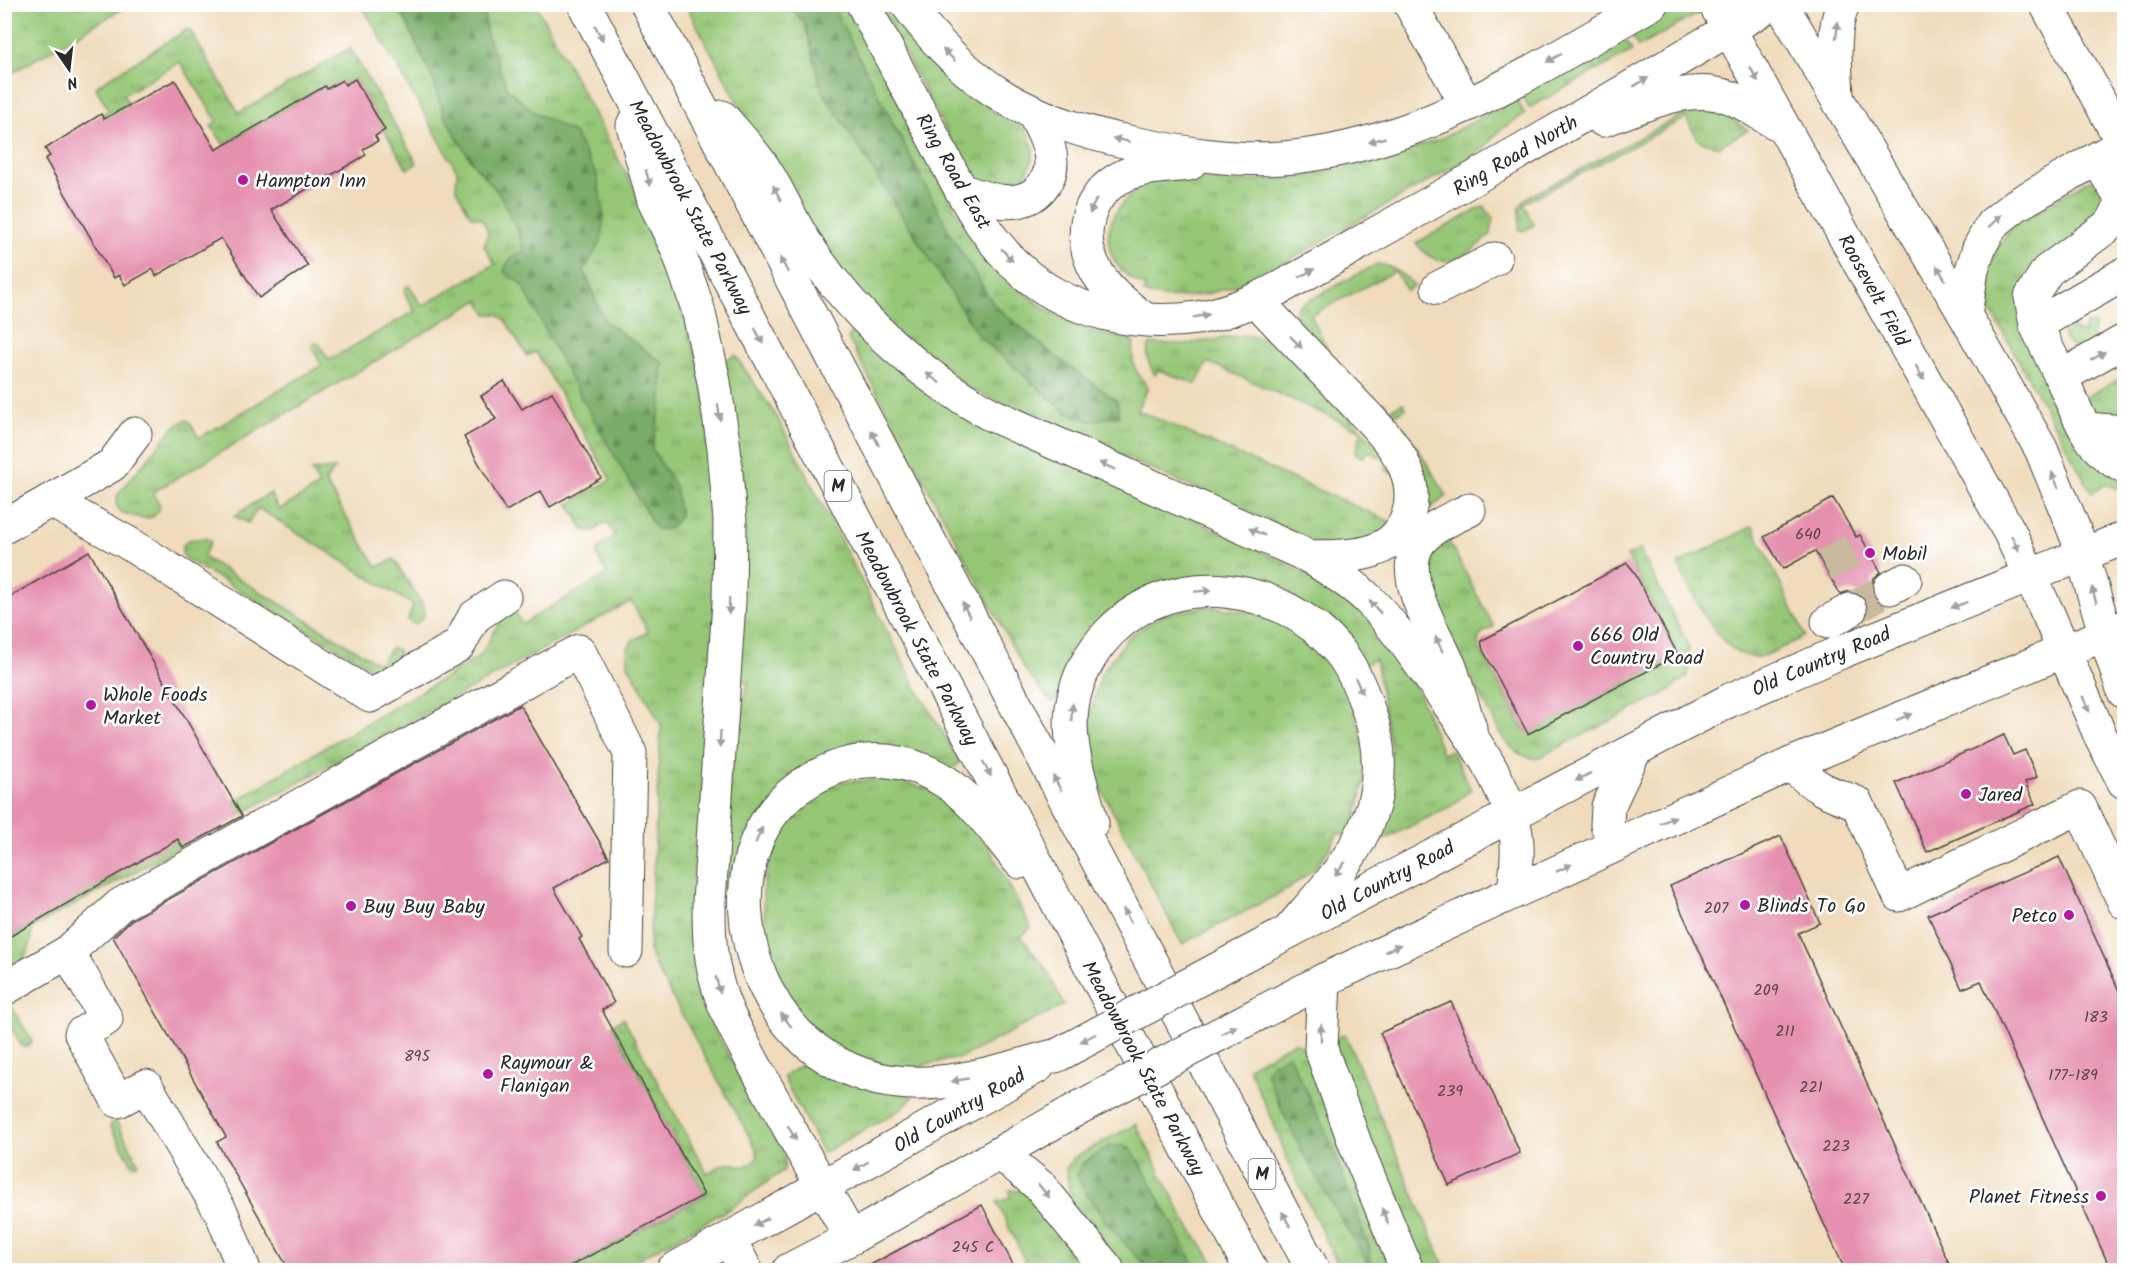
<svg xmlns="http://www.w3.org/2000/svg" width="2129" height="1275" viewBox="0 0 2129 1275" font-family="Kalam,sans-serif">
<style>
.grass{fill:url(#grass-tufts);stroke:#607951;stroke-width:1.5}
.forest{fill:url(#forest-firs);stroke:#526c4a;stroke-width:1.5}
.building{fill:#e590af}
.lines{fill:none;stroke-linecap:round;stroke-linejoin:round}
.minor-tunnel{stroke:#c9b99f;stroke-width:33;stroke-dasharray:33 16;stroke-linecap:butt}
.minor-casing{stroke:#494641;stroke-width:35}
.major-casing{stroke:#494641;stroke-width:35}
.highway-casing{stroke:#494641;stroke-width:35}
.minor{stroke:#fff;stroke-width:33}
.major{stroke:#fff;stroke-width:33}
.highway{stroke:#fff;stroke-width:33}
.major-bridge-casing{stroke:#494641;stroke-width:35;stroke-linecap:butt}
.major-bridge{stroke:#fff;stroke-width:33}
.oneway{fill:#a0a0a0}
.poi-dot{fill:#b5179e;stroke:#fff;stroke-width:2}
.labels{text-anchor:middle;stroke-width:5;stroke-linejoin:round;paint-order:stroke}
.number-label{font-size:16px;fill:#5a444c}
.shield{fill:#fff;stroke:#6b6b6b;stroke-width:1.5}
.shield-label{font-size:18px;font-weight:bold;fill:#2b2b2b}
.street-label{font-size:20px;fill:#2b2b2b;stroke:#fff}
.poi-label{font-size:20px;fill:#2b2b2b;stroke:#fff;text-anchor:start}
</style>
<defs>
<pattern id="grass-tufts" width="24" height="20" patternUnits="userSpaceOnUse" patternTransform="scale(1.5)"><rect width="24" height="20" fill="#96c777"/><path d="M3 7l-1-3M5 7V3M7 7l1-3M15 17l-1-3M17 17v-4M19 17l1-3" fill="none" stroke="#7ba262"/></pattern>
<pattern id="forest-firs" width="22" height="20" patternUnits="userSpaceOnUse" patternTransform="scale(1.5)"><rect width="22" height="20" fill="#78ac68"/><path d="M5 1l3.5 6h-7zM16 11l3.5 6h-7z" fill="#638c56"/></pattern>
</defs>
<rect width="100%" height="100%" fill="#fff"/>
<filter id="ink" filterUnits="userSpaceOnUse"><feTurbulence type="fractalNoise" baseFrequency=".0167" numOctaves="2"/><feDisplacementMap in="SourceGraphic" scale="12" xChannelSelector="R" yChannelSelector="G"/><feConvolveMatrix kernelMatrix="1 2 1 2 8 2 1 2 1" color-interpolation-filters="sRGB"/></filter>
<filter id="wash" filterUnits="userSpaceOnUse"><feTurbulence type="fractalNoise" baseFrequency=".008" numOctaves="4" result="noise"/><feDisplacementMap in="SourceGraphic" scale="24" xChannelSelector="R" yChannelSelector="G"/><feGaussianBlur stdDeviation="1.35" result="paint"/><feColorMatrix in="noise" values="0 0 0 0 0 0 0 0 0 0 0 0 0 0 0 0 0 1.4 0 .05"/><feComposite in="paint" operator="in"/></filter>
<g filter="url(#wash)">
<rect width="100%" height="100%" fill="#f0dcbc"/>
<g class="grass">
<polygon points="10,5 10,4 129,5 5,77 5,8"/>
<path d="M362,5H536L654,226L703,377L719,554L714,654L693,938L697,983L714,1029L781,1147L785,1157L784,1170L731,1208L618,1270H566L705,1195L612,1025L623,1018L707,1173C723,1166 726,1159 743,1167L752,1163L757,1157V1151L654,964L649,950L661,725L628,664L627,650L633,640L648,632L631,601L32,928C31,944 30,958 14,965L5,949L4,934L8,938L317,752L475,660L482,653L505,613L511,609L514,610L522,624L607,574C592,549 594,552 615,535L607,522L593,531L584,530L569,504L611,480L536,352L527,356L505,320L498,314H487L479,300L153,492L160,505C156,527 132,516 119,511L116,503L118,494L173,428L185,420L189,421L199,438L322,365L312,348L314,343L319,344L329,360L415,311L404,292L406,287L409,286L422,306L495,264L484,246L488,232L482,219L471,216L456,189L457,171Z"/>
<path d="M686,5H848L956,210L1004,278L1047,310L1095,332L1132,341L1134,343C1129,361 1136,374 1148,387L1137,410L1389,521L1392,529L1338,552L964,386L890,329L831,264L783,187Z"/>
<polygon points="879,5 886,5 912,37 988,107 1019,124 1029,135 1034,149 1031,164 1025,176 1007,187 975,181 966,169"/>
<polygon points="1680,5 1698,5 1699,13 1638,47 1630,33"/>
<polygon points="186,30 190,30 239,113 350,48 417,163 407,169 355,79 345,85 342,80 327,89 325,86 224,145 211,126 217,121 180,62 123,95 130,106 145,190 100,116 109,110 96,88 98,85"/>
<polygon points="1623,36 1632,51 1529,108 1521,94"/>
<path d="M1516,99L1525,114L1501,129L1483,149L1472,157C1432,179 1392,202 1352,224C1293,257 1214,314 1143,293L1146,287C1099,266 1096,220 1137,190L1132,182L1188,178L1233,182L1297,178L1370,163L1440,139Z"/>
<polygon points="1695,111 1723,114 1748,130 1718,147 1698,140 1686,118 1526,202 1524,205 1534,225 1523,231 1519,229 1520,207 1526,198 1680,116"/>
<polygon points="2094,180 2107,205 2026,294 2124,472 2124,491 2106,484 2092,493 1989,307 1989,272 1998,246 2013,226 2087,181"/>
<path d="M1484,206L1493,218L1491,234C1467,256 1442,277 1416,243Z"/>
<path d="M1377,264C1394,266 1402,274 1414,285L1407,291L1395,271L1311,315L1331,357L1294,316L1298,306Z"/>
<path d="M2078,310L2073,330L2083,333L2087,323L2095,325L2089,346C2071,353 2060,340 2063,322Z"/>
<path d="M856,331C968,394 1080,458 1193,518C1258,553 1337,578 1385,637C1413,672 1427,713 1442,754L1451,750L1471,789L1451,806L1375,844L1391,749L1375,659L1362,666L1328,624L1159,590L1065,698L1051,702L1025,670L848,338L852,332Z"/>
<path d="M1243,335L1266,339L1290,355L1396,466L1393,474L1385,470L1388,461L1368,451L1363,458L1355,453L1362,431L1208,362L1196,384L1158,370L1155,375C1149,365 1144,355 1150,344H1187Z"/>
<path d="M735,355L777,417L916,687L960,762L948,773L809,770L733,892L722,893C727,820 729,753 748,682L739,681L724,361Z"/>
<polygon points="2124,376 2124,425 2090,412 2084,398"/>
<polygon points="1384,402 1389,410 1403,403 1406,409 1392,416 1407,431 1447,496 1422,514 1375,408"/>
<path d="M335,469L325,482L377,567L394,559L425,609C424,617 422,621 414,624L408,620L413,605L258,508L248,523L234,516L270,493L279,510L319,486L312,471Z"/>
<path d="M1753,526L1805,636C1795,641 1769,655 1759,657C1720,661 1692,593 1678,564Z"/>
<path d="M1446,536L1494,627C1484,632 1477,634 1478,646L1525,731L1529,733L1673,658L1676,649L1627,556L1640,550L1688,645L1691,661L1687,677L1665,693L1536,759C1519,755 1514,752 1503,738L1426,591L1425,558Z"/>
<path d="M205,538L211,541L203,557L379,664L391,648L398,650C399,663 388,666 378,672L186,559L182,553V546L188,540Z"/>
<polygon points="1207,606 1255,613 1288,626 1326,653 1347,683 1369,760 1352,837 1338,833 1327,852 1311,872 1288,889 1182,944 1098,783 1088,752 1090,713 1101,674 1129,636 1163,615"/>
<polygon points="895,779 938,793 979,828 1031,927 1021,937 1046,969 1064,1005 960,1058 923,1065 920,1077 836,1051 805,1024 781,991 765,936 763,888 775,841 804,805 839,782"/>
<polygon points="11,1006 32,1041 29,1047 22,1047 5,1017 5,1007"/>
<polygon points="1345,1034 1446,1270 1421,1270 1332,1058 1335,1039"/>
<polygon points="1294,1042 1302,1046 1312,1061 1392,1270 1341,1270 1289,1164 1274,1124 1248,1067"/>
<polygon points="793,1045 913,1097 900,1110 823,1153 783,1077 803,1064"/>
<polygon points="112,1123 117,1123 138,1162 137,1165 132,1164 110,1126"/>
<polygon points="1136,1124 1184,1219 1219,1270 1124,1270 1071,1203 1066,1169 1073,1158"/>
<polygon points="1010,1190 1021,1191 1035,1199 1091,1270 1029,1270 997,1202 1010,1198"/>
</g>
<g class="forest">
<path d="M394,5H484L486,32L507,88L532,111L574,133L597,176L604,216L601,240L584,271L604,320L663,363L661,406L652,449L675,486L680,516L669,529H656L563,365L522,284L504,272C506,263 513,253 524,252L519,234L501,196L472,162L444,115L434,82L405,19Z"/>
<polygon points="789,5 832,5 953,239 994,305 1055,356 1117,401 1119,416 1090,421 1067,413 978,335 822,90 805,24"/>
<path d="M1289,1055L1330,1141L1370,1249L1371,1268C1332,1204 1292,1141 1266,1072L1275,1061Z"/>
<path d="M1110,1146H1128L1142,1166L1197,1270H1150C1122,1241 1093,1212 1077,1175L1083,1163Z"/>
</g>
<g id="blocks">
<g class="building">
<polygon points="355,79 385,130 375,136 378,141 363,149 366,155 271,210 308,266 259,298 221,238 156,276 153,269 125,285 119,275 114,278 45,159 50,156 45,149 101,114 104,119 175,80 216,150 325,86 327,89 342,80 345,85"/>
<polygon points="504,381 522,409 552,392 601,478 550,507 541,491 506,511 464,437 496,419 481,396"/>
<polygon points="1833,498 1856,537 1860,535 1881,572 1874,578 1871,587 1876,599 1867,604 1859,594 1850,591 1840,594 1815,551 1783,569 1764,537"/>
<polygon points="89,551 242,816 183,848 178,839 4,940 4,600"/>
<polygon points="1627,563 1633,570 1678,655 1528,734 1483,650 1481,641"/>
<polygon points="520,705 609,858 554,888 582,937 579,939 614,1003 602,1010 704,1195 563,1270 289,1270 217,1142 226,1137 113,937 131,920"/>
<polygon points="2004,735 2013,755 2025,750 2037,777 2025,782 2035,804 1927,852 1896,783"/>
<polygon points="1781,836 1820,923 1798,933 1952,1270 1845,1270 1670,886"/>
<polygon points="2059,857 2124,1002 2124,1270 2111,1270 1981,981 1962,989 1928,915"/>
<polygon points="1451,1002 1520,1153 1449,1185 1380,1033"/>
<polygon points="982,1205 1016,1270 861,1270"/>
</g>
</g>
</g>
<g filter="url(#ink)">
<use href="#blocks" fill-opacity="0" stroke="#494641" stroke-width="1.5"/>
<g class="lines">
<g class="minor-tunnel">
<polyline points="1824,566 1865,544"/>
<polyline points="1850,610 1890,588"/>
</g>
<defs>
<g id="minor">
<path d="M863,4C886,47 908,90 931,133C959,186 986,247 1037,283C1082,315 1143,326 1197,318C1240,311 1277,290 1314,269C1341,254 1368,238 1395,223C1521,152 1647,79 1771,4"/>
<path d="M907,4C967,87 1029,121 1128,142C1182,153 1239,163 1294,157C1426,143 1538,67 1651,4"/>
<polyline points="1410,4 1467,105"/>
<polyline points="1715,4 2010,533 2049,616 2100,735 2124,782"/>
<polyline points="1781,4 1965,315 2041,449 2077,537 2112,656 2124,692"/>
<polyline points="2046,4 2115,129 2124,142"/>
<path d="M1837,97C1836,67 1831,33 1843,4"/>
<path d="M1603,120C1642,107 1687,82 1729,97C1748,104 1764,118 1782,126"/>
<polyline points="2097,159 2123,201 2112,223 2047,271 2031,297 2036,325 2061,377 2124,341"/>
<path d="M961,190C986,199 1020,212 1041,188C1047,181 1051,172 1051,163C1051,145 1041,129 1034,114"/>
<polyline points="1438,288 1495,259"/>
<polyline points="1965,315 1972,270 1979,248 1992,224 2016,205 2124,143"/>
<path d="M1144,319C1127,305 1109,292 1098,274C1073,233 1089,187 1133,172C1151,166 1170,166 1189,164"/>
<polyline points="2036,325 2124,274"/>
<path d="M2061,377C2076,409 2089,453 2124,466"/>
<polyline points="2086,429 2124,432"/>
<polyline points="51,501 128,543 370,696 459,645 474,617 504,597"/>
<path d="M1469,510C1451,519 1427,528 1417,546C1399,581 1437,635 1450,667C1457,687 1463,708 1470,728"/>
<polyline points="4,527 112,465 135,434"/>
<polyline points="1890,588 1905,580"/>
<polyline points="1828,622 1850,610"/>
<path d="M1791,764C1815,788 1826,792 1857,803L1899,895L2080,807L2124,902"/>
<polyline points="68,952 106,1019 81,1034 118,1101 146,1086 222,1214 244,1270"/>
<polyline points="4,989 68,952 120,905 579,651 630,753 626,951"/>
<polyline points="729,1239 746,1270"/>
</g>
<g id="major">
<polyline points="1615,844 1607,825 1608,807 1635,750"/>
<polyline points="1233,961 1730,700 1841,652 2124,538"/>
<polyline points="1260,1013 1324,980 1791,764 2064,651 2124,627"/>
<polyline points="673,1270 1038,1066"/>
<polyline points="789,1270 851,1238 1084,1105"/>
</g>
<g id="highway">
<polyline points="584,4 1251,1270"/>
<polyline points="647,4 1313,1270"/>
<path d="M722,117C736,134 753,151 765,170C780,193 790,219 805,242C851,314 916,373 990,414L1310,557C1330,570 1352,583 1369,600C1395,626 1415,657 1436,686C1464,726 1502,776 1514,824C1520,847 1516,869 1514,892"/>
<path d="M633,125L654,201L678,250L698,309L714,382L724,448L730,521L729,602L709,901C709,927 709,953 716,978C723,1010 740,1037 755,1066C786,1124 819,1180 851,1238"/>
<path d="M1256,300C1286,332 1317,364 1348,396C1366,416 1388,435 1401,459C1410,475 1414,493 1409,512C1396,559 1350,556 1310,557"/>
<path d="M1092,823C1082,786 1067,746 1072,707C1076,679 1090,652 1110,632C1174,566 1283,583 1339,651C1353,668 1362,691 1369,712C1381,746 1382,784 1369,818C1353,862 1317,897 1288,932"/>
<path d="M1020,862C999,837 979,807 953,787C922,764 885,755 847,764C829,769 813,777 798,788C720,845 736,971 798,1034C821,1058 856,1076 889,1081C947,1090 1003,1069 1058,1055"/>
<polyline points="1324,980 1321,1049 1356,1146 1407,1270"/>
<polyline points="1000,1153 1041,1187 1108,1270"/>
</g>
</defs>
<use href="#minor" class="minor-casing"/>
<use href="#major" class="major-casing"/>
<use href="#highway" class="highway-casing"/>
<use href="#minor" class="minor"/>
<use href="#major" class="major"/>
<use href="#highway" class="highway"/>
<defs>
<g id="major-bridge">
<polyline points="1058,1055 1233,961"/>
<polyline points="1084,1105 1260,1013"/>
</g>
</defs>
<use href="#major-bridge" class="major-bridge-casing"/>
<use href="#major-bridge" class="major-bridge"/>
</g>
<defs><path id="oneway-solid" d="M-6-.8H1V-3.2L6.5 0L1 3.2V.8H-6Z" transform="scale(1.5)"/></defs>
<g class="oneway">
<use href="#oneway-solid" transform="translate(1837 30) rotate(-83)"/>
<use href="#oneway-solid" transform="translate(599 33) rotate(62)"/>
<use href="#oneway-solid" transform="translate(949 55) rotate(-136)"/>
<use href="#oneway-solid" transform="translate(1554 58) rotate(151)"/>
<use href="#oneway-solid" transform="translate(1754 74) rotate(61)"/>
<use href="#oneway-solid" transform="translate(1641 82) rotate(-31)"/>
<use href="#oneway-solid" transform="translate(1121 140) rotate(-168)"/>
<use href="#oneway-solid" transform="translate(1377 140) rotate(164)"/>
<use href="#oneway-solid" transform="translate(648 178) rotate(74)"/>
<use href="#oneway-solid" transform="translate(777 193) rotate(-117)"/>
<use href="#oneway-solid" transform="translate(1093 206) rotate(114)"/>
<use href="#oneway-solid" transform="translate(1995 221) rotate(-45)"/>
<use href="#oneway-solid" transform="translate(1007 255) rotate(48)"/>
<use href="#oneway-solid" transform="translate(784 265) rotate(-118)"/>
<use href="#oneway-solid" transform="translate(1307 273) rotate(-29)"/>
<use href="#oneway-solid" transform="translate(1941 273) rotate(-121)"/>
<use href="#oneway-solid" transform="translate(1201 316) rotate(-10)"/>
<use href="#oneway-solid" transform="translate(759 336) rotate(62)"/>
<use href="#oneway-solid" transform="translate(1296 342) rotate(46)"/>
<use href="#oneway-solid" transform="translate(2098 356) rotate(-30)"/>
<use href="#oneway-solid" transform="translate(1920 373) rotate(61)"/>
<use href="#oneway-solid" transform="translate(933 378) rotate(-144)"/>
<use href="#oneway-solid" transform="translate(719 412) rotate(82)"/>
<use href="#oneway-solid" transform="translate(875 438) rotate(-118)"/>
<use href="#oneway-solid" transform="translate(1107 466) rotate(-156)"/>
<use href="#oneway-solid" transform="translate(2055 480) rotate(-113)"/>
<use href="#oneway-solid" transform="translate(1257 532) rotate(-156)"/>
<use href="#oneway-solid" transform="translate(2015 543) rotate(64)"/>
<use href="#oneway-solid" transform="translate(1203 591) rotate(-4)"/>
<use href="#oneway-solid" transform="translate(2094 595) rotate(-106)"/>
<use href="#oneway-solid" transform="translate(1959 605) rotate(159)"/>
<use href="#oneway-solid" transform="translate(729 606) rotate(92)"/>
<use href="#oneway-solid" transform="translate(1375 607) rotate(-133)"/>
<use href="#oneway-solid" transform="translate(966 610) rotate(-117)"/>
<use href="#oneway-solid" transform="translate(1439 644) rotate(-115)"/>
<use href="#oneway-solid" transform="translate(1359 686) rotate(65)"/>
<use href="#oneway-solid" transform="translate(2086 704) rotate(66)"/>
<use href="#oneway-solid" transform="translate(1072 712) rotate(-85)"/>
<use href="#oneway-solid" transform="translate(1904 717) rotate(-23)"/>
<use href="#oneway-solid" transform="translate(720 739) rotate(94)"/>
<use href="#oneway-solid" transform="translate(987 769) rotate(62)"/>
<use href="#oneway-solid" transform="translate(1583 777) rotate(153)"/>
<use href="#oneway-solid" transform="translate(1057 783) rotate(-118)"/>
<use href="#oneway-solid" transform="translate(1668 820) rotate(-24)"/>
<use href="#oneway-solid" transform="translate(759 835) rotate(-67)"/>
<use href="#oneway-solid" transform="translate(1564 868) rotate(-26)"/>
<use href="#oneway-solid" transform="translate(1340 869) rotate(127)"/>
<use href="#oneway-solid" transform="translate(1127 916) rotate(-117)"/>
<use href="#oneway-solid" transform="translate(1393 948) rotate(-25)"/>
<use href="#oneway-solid" transform="translate(718 985) rotate(75)"/>
<use href="#oneway-solid" transform="translate(786 1020) rotate(-128)"/>
<use href="#oneway-solid" transform="translate(1229 1030) rotate(-27)"/>
<use href="#oneway-solid" transform="translate(1321 1033) rotate(-90)"/>
<use href="#oneway-solid" transform="translate(1088 1038) rotate(152)"/>
<use href="#oneway-solid" transform="translate(960 1080) rotate(170)"/>
<use href="#oneway-solid" transform="translate(792 1133) rotate(60)"/>
<use href="#oneway-solid" transform="translate(861 1166) rotate(150)"/>
<use href="#oneway-solid" transform="translate(1044 1191) rotate(50)"/>
<use href="#oneway-solid" transform="translate(1385 1216) rotate(-112)"/>
<use href="#oneway-solid" transform="translate(1286 1219) rotate(-118)"/>
<use href="#oneway-solid" transform="translate(761 1222) rotate(151)"/>
</g>
</g>
<g class="poi-dot">
<circle cx="243" cy="180" r="6"/>
<circle cx="1870" cy="553" r="6"/>
<circle cx="1578" cy="646" r="6"/>
<circle cx="91" cy="705" r="6"/>
<circle cx="1966" cy="794" r="6"/>
<circle cx="1745" cy="905" r="6"/>
<circle cx="351" cy="906" r="6"/>
<circle cx="2069" cy="915" r="6"/>
<circle cx="488" cy="1074" r="6"/>
<circle cx="2101" cy="1196" r="6"/>
</g>
<g class="labels">
<g class="number-label">
<text x="1808" y="539">640</text>
<text x="1716" y="913">207</text>
<text x="1766" y="995">209</text>
<text x="2096" y="1022">183</text>
<text x="1785" y="1036">211</text>
<text x="417" y="1061">895</text>
<text x="2073" y="1080">177-189</text>
<text x="1811" y="1092">221</text>
<text x="1450" y="1096">239</text>
<text x="1836" y="1151">223</text>
<text x="1856" y="1204">227</text>
<text x="973" y="1252">245 C</text>
</g>
<g class="shield">
<rect x="824.5" y="471" width="27" height="30" rx="4.5"/>
<rect x="1248.5" y="1159" width="27" height="30" rx="4.5"/>
</g>
<g class="shield-label">
<text x="838" y="492">M</text>
<text x="1262" y="1180">M</text>
</g>
<g class="street-label">
<text transform="translate(1515 155) rotate(-30)" y="7">Ring Road North</text>
<text transform="translate(954 171) rotate(60)" y="7">Ring Road East</text>
<text transform="translate(691 207) rotate(62)" y="7">Meadowbrook State Parkway</text>
<text transform="translate(1874 290) rotate(61)" y="7">Roosevelt Field</text>
<text transform="translate(917 638) rotate(62)" y="7">Meadowbrook State Parkway</text>
<text transform="translate(1821 661) rotate(-23)" y="7">Old Country Road</text>
<text transform="translate(1387 880) rotate(-28)" y="7">Old Country Road</text>
<text transform="translate(1144 1068) rotate(62)" y="7">Meadowbrook State Parkway</text>
<text transform="translate(959 1110) rotate(-30)" y="7">Old Country Road</text>
</g>
<g class="poi-label">
<text x="255" y="187">Hampton Inn</text>
<text x="1882" y="560">Mobil</text>
<text x="1590" y="641">666 Old<tspan x="1590" dy="23">Country Road</tspan></text>
<text x="103" y="701">Whole Foods<tspan x="103" dy="23">Market</tspan></text>
<text x="1978" y="801">Jared</text>
<text x="1757" y="912">Blinds To Go</text>
<text x="363" y="913">Buy Buy Baby</text>
<text x="2057" y="922" text-anchor="end">Petco</text>
<text x="500" y="1069">Raymour &amp;<tspan x="500" dy="23">Flanigan</tspan></text>
<text x="2089" y="1203" text-anchor="end">Planet Fitness</text>
</g>
</g>
<rect width="2129" height="1275" fill="none" stroke="#fff" stroke-width="24"/>
<g transform="translate(69 69) rotate(166)" stroke="#ffffff" stroke-width="4.5" paint-order="stroke">
<path d="M0-4.5L10 22L0 15L-10 22Z" fill="#2b2b2b"/>
<text y="-9" font-size="16" font-weight="bold" text-anchor="middle" fill="#2b2b2b">N</text>
</g>
</svg>
